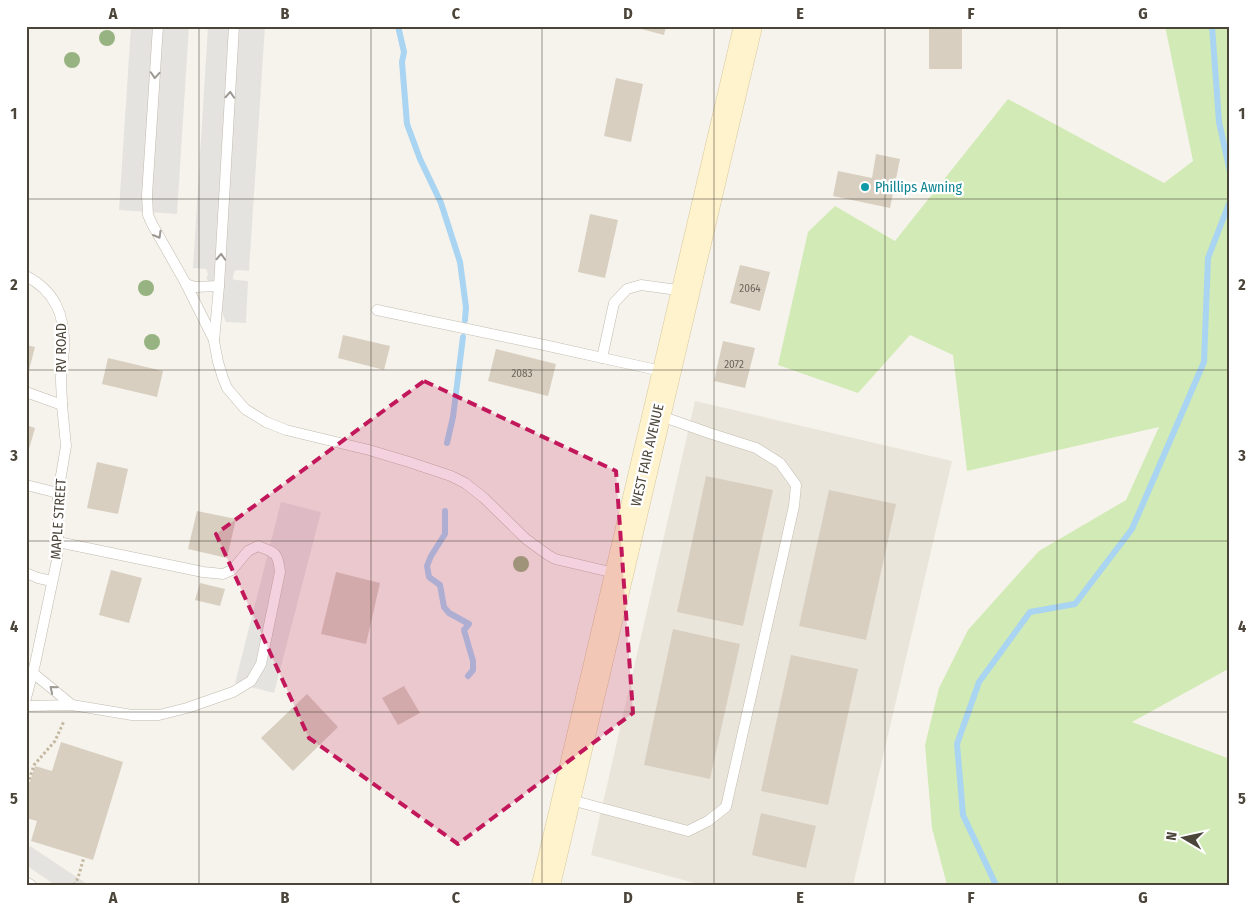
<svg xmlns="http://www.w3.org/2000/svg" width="1256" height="911" viewBox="0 0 1256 911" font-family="'Fira Sans Condensed',sans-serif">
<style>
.residential{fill:#eae5da}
.green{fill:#d2eab5}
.parking{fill:#e5e3e0}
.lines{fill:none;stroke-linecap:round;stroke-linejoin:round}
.stream{stroke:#a9d4f2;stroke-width:6}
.building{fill:#d8cfc1}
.lane-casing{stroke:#c2bbae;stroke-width:11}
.secondary-casing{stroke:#d6c79b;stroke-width:29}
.path{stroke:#c4b79f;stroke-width:3;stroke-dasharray:2.5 2.5;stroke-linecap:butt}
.lane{stroke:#fff;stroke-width:10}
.secondary{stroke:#fff3cd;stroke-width:28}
.tree{fill:#97b381}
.oneway{stroke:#9c9892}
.marked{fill:#c2185b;fill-opacity:0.2;stroke:#c2185b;stroke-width:4;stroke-dasharray:10 6;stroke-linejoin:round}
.grid{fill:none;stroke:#4b4439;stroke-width:1;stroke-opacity:0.55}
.culture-dot{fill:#0f9aa8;stroke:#fff;stroke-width:2}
.labels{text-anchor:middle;stroke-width:4.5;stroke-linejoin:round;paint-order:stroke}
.number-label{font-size:11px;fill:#6e675b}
.culture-label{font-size:14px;fill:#0d838f;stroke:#fff;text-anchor:start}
.street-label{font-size:14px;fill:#4b4439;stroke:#fff}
.neatline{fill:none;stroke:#4b4439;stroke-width:2}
.grid-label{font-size:16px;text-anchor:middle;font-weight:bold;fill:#4b4439}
</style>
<rect width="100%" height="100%" fill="#f6f3ec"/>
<polygon class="residential" points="695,401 952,461 853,885 702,885 591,855"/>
<polygon class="green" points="1165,26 1230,26 1230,668 1132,722 1230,759 1230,885 947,885 932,828 925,745 939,688 968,630 1039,551 1126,500 1159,427 967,471 953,355 910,335 858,393 778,365 808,232 835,206 895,241 1008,99 1164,183 1193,161"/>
<g class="parking">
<polygon points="131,26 189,26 177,214 119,210"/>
<polygon points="208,26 265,26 249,271 237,270 235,271 233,276 233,279 236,280 248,281 246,323 226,322 206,277 208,276 207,270 205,269 193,268"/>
<polygon points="281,502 321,512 274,693 235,683"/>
<polygon points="30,846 78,878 89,885 55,885 26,865 26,853"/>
</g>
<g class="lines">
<g class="stream">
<polyline points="398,26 404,52 402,62 407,124 420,159 441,203 460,262 466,307 465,320"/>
<polyline points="1212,26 1219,122 1230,172"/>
<polyline points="447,443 453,417 463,337"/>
<polyline points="445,511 445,534 431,556 427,566 429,577 440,585 444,607 449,613 469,624 464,630 473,661 473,670 468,676"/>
<polyline points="996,885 963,815 957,744 979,682 1030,612 1075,604 1132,529 1204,362 1208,258 1230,201"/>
</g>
</g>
<g class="building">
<polygon points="630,26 666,26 664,35"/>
<rect x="929" y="28" width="33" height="41"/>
<polygon points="616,78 643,84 631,142 604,136"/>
<polygon points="876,154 900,159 890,208 833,196 838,171 872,178"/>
<polygon points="590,214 618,220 605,278 578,272"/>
<polygon points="740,265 770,272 760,311 730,303"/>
<polygon points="343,335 390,346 384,370 338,358"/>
<polygon points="723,341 755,348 745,388 714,381"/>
<polygon points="26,345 35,347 28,374 26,373"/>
<polygon points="496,349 556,364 548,396 488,381"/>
<polygon points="108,358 163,371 157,397 102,384"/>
<polygon points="26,425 35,428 27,456 26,456"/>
<polygon points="97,462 128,469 118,514 87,508"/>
<polygon points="706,476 773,490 743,626 677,612"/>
<polygon points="829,490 896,504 866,640 799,626"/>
<polygon points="197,511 236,519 227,558 188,549"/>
<polygon points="111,570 142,578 129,623 99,615"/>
<polygon points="336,572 380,583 366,644 321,634"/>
<polygon points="200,583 225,589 220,606 195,600"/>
<polygon points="673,629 740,644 710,779 644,765"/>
<polygon points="791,655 858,669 828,805 761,791"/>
<polygon points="404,686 420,713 398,725 382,698"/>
<polygon points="307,694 338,727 293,771 261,738"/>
<polygon points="61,742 123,762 93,860 31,841 37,821 26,818 26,794 35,766 52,771"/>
<polygon points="761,813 816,826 806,868 752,855"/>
</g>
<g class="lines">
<defs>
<g id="lane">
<polyline points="158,26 147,195 148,215 152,224 185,282 214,340"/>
<polyline points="234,26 219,286 214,341 218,362 223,378 227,388 245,409 266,422 286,430 369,450 409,462 451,476 465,483 484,498 526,539 548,555 555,559 619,574"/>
<path d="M26,276C55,291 65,315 64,347C64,357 61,367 61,378C61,387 62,396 62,405"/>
<polyline points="186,284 195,287 219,286"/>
<polyline points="377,310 544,345 666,372"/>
<polyline points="602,358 614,303 627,289 641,285 685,291"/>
<polyline points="26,392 62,405 66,446 58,493 58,542 57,560 35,664 26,698"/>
<polyline points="26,485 58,493"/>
<polyline points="26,573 38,578 52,581"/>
<polyline points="33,673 72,705"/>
<path d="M26,706L72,705L132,715H159L187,708L233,692L251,681L261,664L280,572C278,553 276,553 258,546L248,551L232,570L223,574L203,572L58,542"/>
<polyline points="567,799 688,831 708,821 726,807 794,506 796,485 780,463 756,448 709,433 658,415"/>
<polyline points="26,882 31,885"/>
</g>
<polyline id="secondary" points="546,885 748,26"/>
</defs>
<use href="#lane" class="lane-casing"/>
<use href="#secondary" class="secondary-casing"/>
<g class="path">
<polyline points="26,789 34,765 55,741 64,721"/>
<polyline points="74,885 78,878 84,857"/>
</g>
<use href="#lane" class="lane"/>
<use href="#secondary" class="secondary"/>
</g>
<g class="tree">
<circle cx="107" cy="38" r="8"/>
<circle cx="72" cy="60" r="8"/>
<circle cx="146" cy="288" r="8"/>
<circle cx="152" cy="342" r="8"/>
<circle cx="521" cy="564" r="8"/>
</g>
<defs><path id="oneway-chevron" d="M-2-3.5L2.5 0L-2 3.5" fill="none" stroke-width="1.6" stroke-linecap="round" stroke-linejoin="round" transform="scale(1.25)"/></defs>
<g class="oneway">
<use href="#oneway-chevron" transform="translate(155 75) rotate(94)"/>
<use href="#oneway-chevron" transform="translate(230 95) rotate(-87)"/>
<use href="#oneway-chevron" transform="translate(158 235) rotate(60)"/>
<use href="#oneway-chevron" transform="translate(221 257) rotate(-87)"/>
<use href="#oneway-chevron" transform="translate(53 689) rotate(-141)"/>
</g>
<path class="marked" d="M424,381L616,471L633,713L458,844L309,738L216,534Z"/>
<path class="grid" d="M199,26V885M371,26V885M542,26V885M714,26V885M885,26V885M1057,26V885M26,199H1230M26,370H1230M26,541H1230M26,712H1230"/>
<circle class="culture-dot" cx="865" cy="187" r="5"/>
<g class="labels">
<g class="number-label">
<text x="750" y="292">2064</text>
<text x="734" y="368">2072</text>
<text x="522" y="377">2083</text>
</g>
<g class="culture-label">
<text x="875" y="192">Phillips Awning</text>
</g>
<g class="street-label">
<text transform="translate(61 348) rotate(-90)" y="5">RV ROAD</text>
<text transform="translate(647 455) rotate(-77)" y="5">WEST FAIR AVENUE</text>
<text transform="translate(58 519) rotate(-86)" y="5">MAPLE STREET</text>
</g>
</g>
<rect width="1256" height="911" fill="none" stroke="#ffffff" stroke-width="55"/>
<g transform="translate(1184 838) rotate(279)" stroke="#ffffff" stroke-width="4" paint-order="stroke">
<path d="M0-4L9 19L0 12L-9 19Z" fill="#4b4439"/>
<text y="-8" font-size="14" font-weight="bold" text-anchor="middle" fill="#4b4439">N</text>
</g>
<rect x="28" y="28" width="1200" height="856" class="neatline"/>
<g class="grid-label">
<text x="113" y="19">A</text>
<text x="285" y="19">B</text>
<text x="456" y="19">C</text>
<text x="628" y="19">D</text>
<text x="800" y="19">E</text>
<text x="971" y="19">F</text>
<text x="1143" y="19">G</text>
<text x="14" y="119">1</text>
<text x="1242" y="119">1</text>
<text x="14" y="290">2</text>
<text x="1242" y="290">2</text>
<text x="14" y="461">3</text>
<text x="1242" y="461">3</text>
<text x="14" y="632">4</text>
<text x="1242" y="632">4</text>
<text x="14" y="804">5</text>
<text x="1242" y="804">5</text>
<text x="113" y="903">A</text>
<text x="285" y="903">B</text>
<text x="456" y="903">C</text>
<text x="628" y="903">D</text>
<text x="800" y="903">E</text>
<text x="971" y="903">F</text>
<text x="1143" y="903">G</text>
</g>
</svg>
